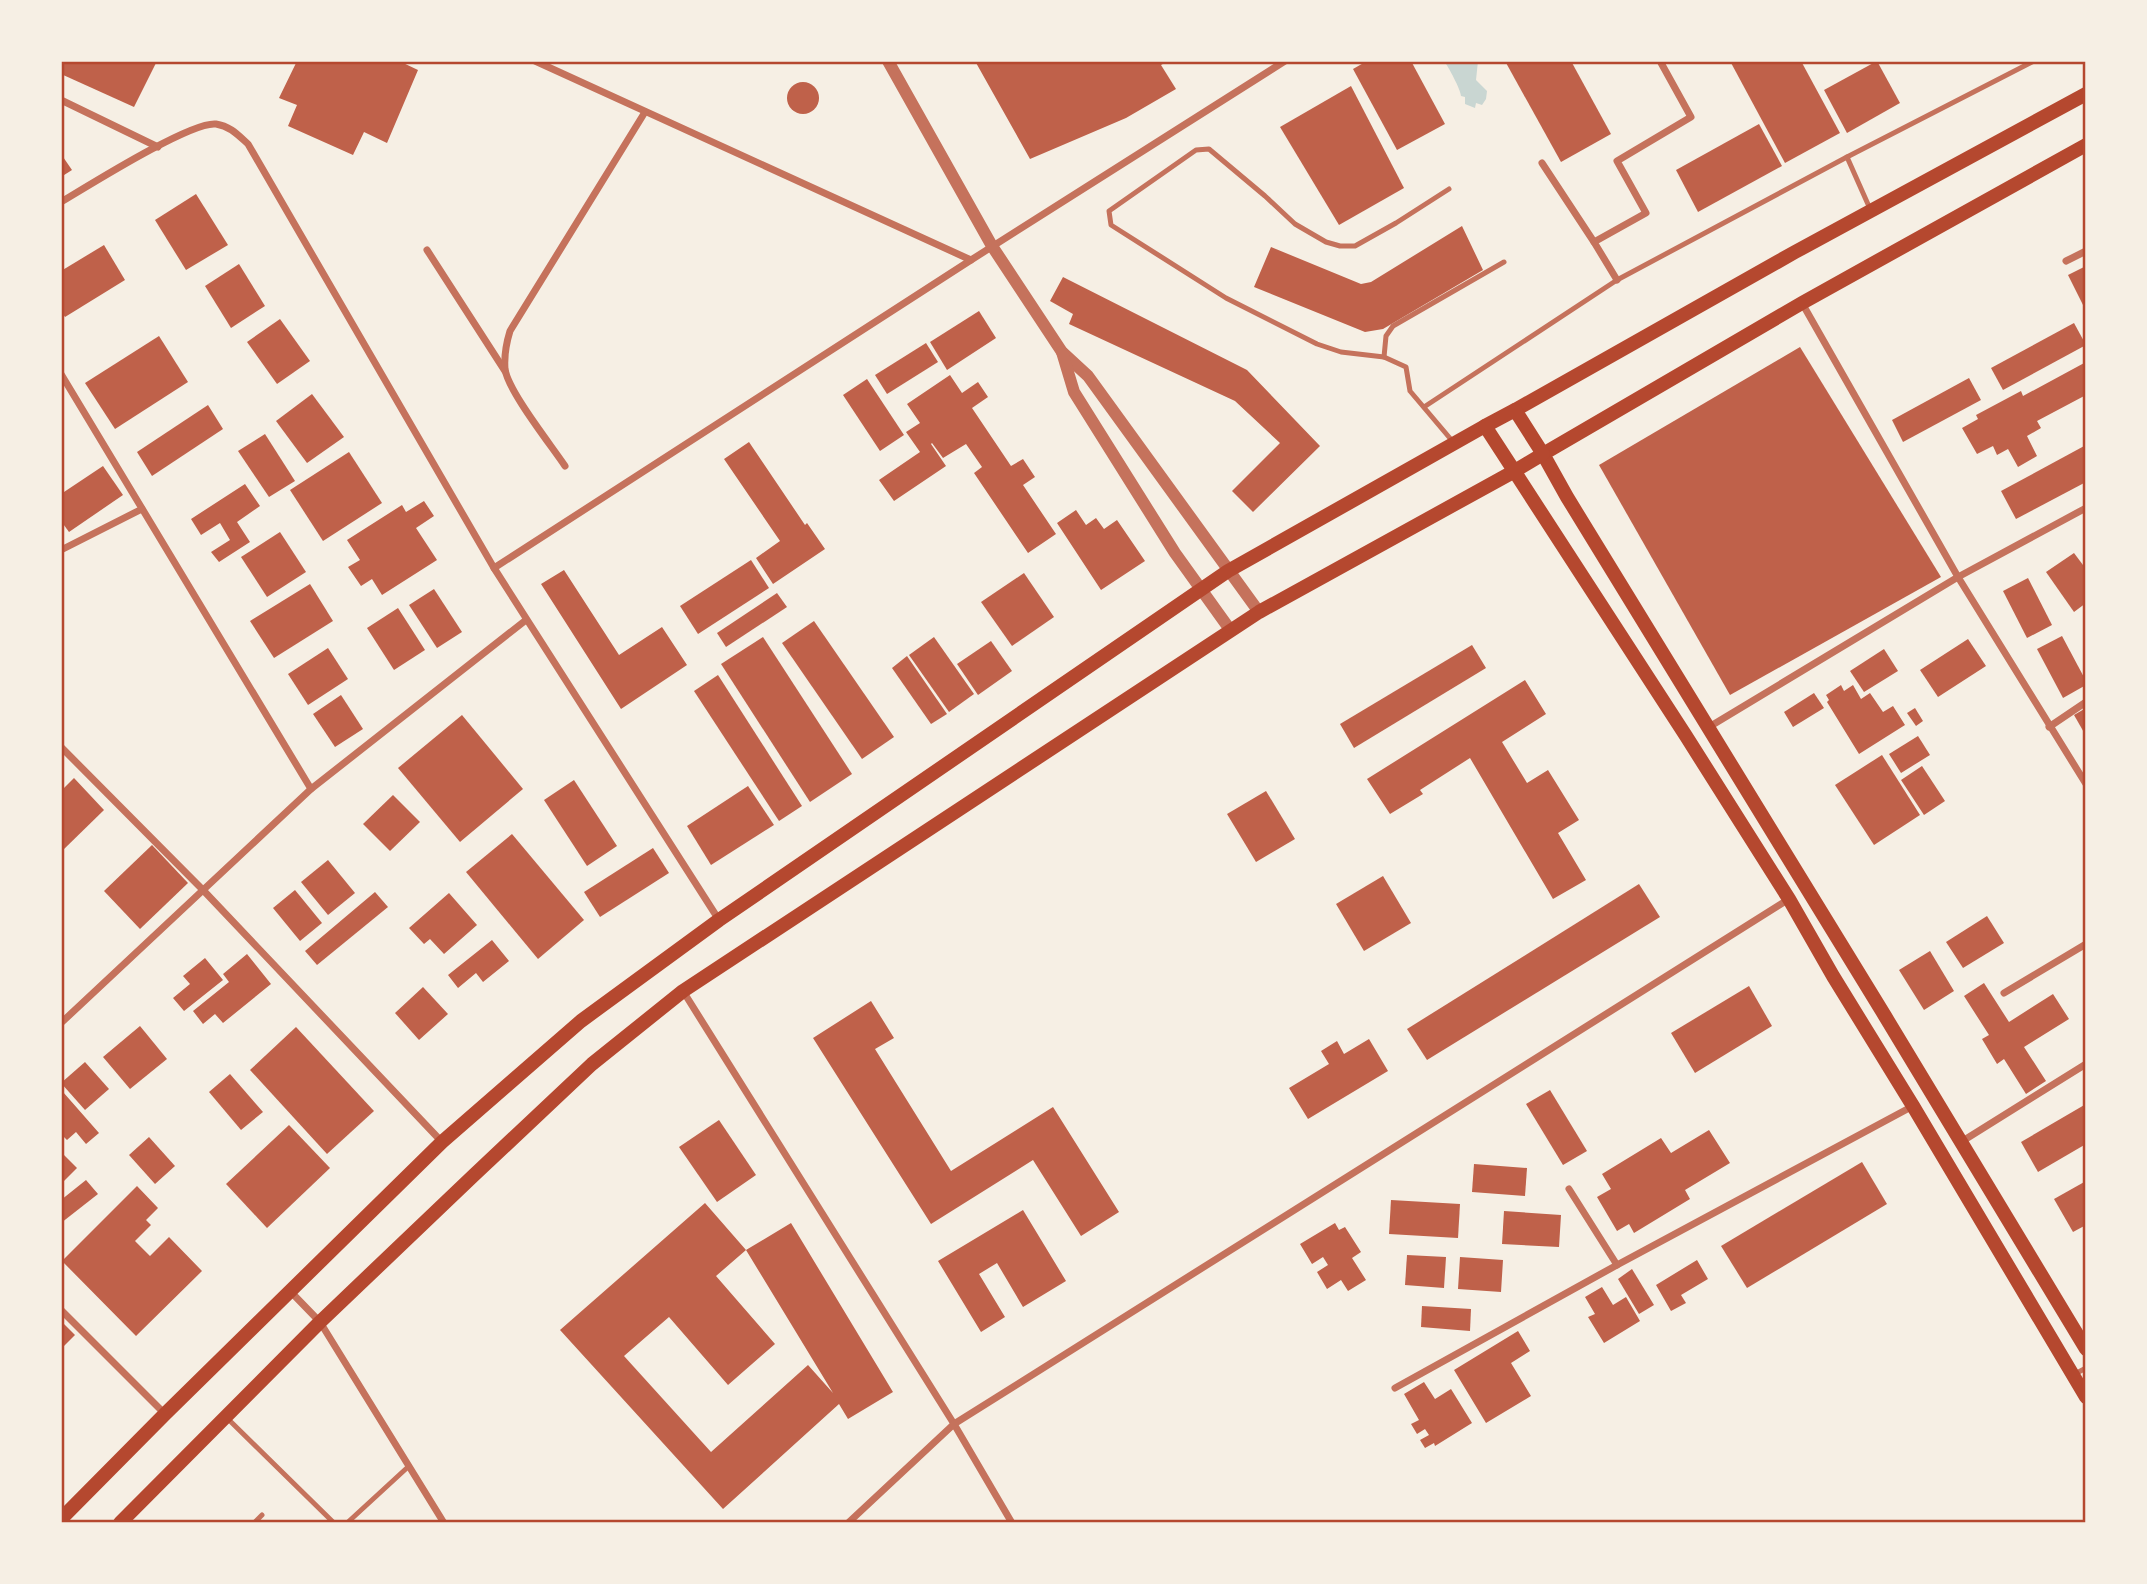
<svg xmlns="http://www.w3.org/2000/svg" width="2147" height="1584" viewBox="0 0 2147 1584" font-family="'Archivo Narrow',sans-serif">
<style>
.water{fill:#c9d6d2}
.building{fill:#bf614a}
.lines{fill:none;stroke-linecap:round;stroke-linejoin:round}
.service{stroke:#c5725c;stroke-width:5}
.minor{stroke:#c5725c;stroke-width:7}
.tertiary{stroke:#c5725c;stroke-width:12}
.secondary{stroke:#b5482f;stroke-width:14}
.neatline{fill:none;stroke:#b5482f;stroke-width:2.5}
</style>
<rect width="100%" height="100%" fill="#f6efe4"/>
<path class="water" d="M1444,61H1478L1476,80L1487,91L1486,99L1482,105L1476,103L1475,108L1465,104V97L1461,96C1461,90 1448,66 1444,61Z"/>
<g class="building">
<polygon points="61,61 157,61 134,107 61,74"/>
<polygon points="297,61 399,61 418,70 387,143 364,132 353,155 288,126 297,105 279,98"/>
<polygon points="975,61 1168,61 1161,65 1176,89 1126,118 1030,159"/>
<polygon points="1367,61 1411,61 1445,124 1397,150 1353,69"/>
<polygon points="1505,61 1571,61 1611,134 1561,162"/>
<polygon points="1730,61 1801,61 1840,133 1785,163"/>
<polygon points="1877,61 1900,103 1847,133 1824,90"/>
<circle cx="803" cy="98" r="16"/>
<polygon points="1351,86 1404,188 1339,225 1280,127"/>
<polygon points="1759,124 1782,166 1698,212 1676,170"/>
<polygon points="61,154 72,170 61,177"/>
<polygon points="196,194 228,245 186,270 155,220"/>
<polygon points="1462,226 1483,270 1383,329 1365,332 1254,287 1271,247 1361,284 1371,282"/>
<polygon points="104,245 125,280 65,317 61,311 61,271"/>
<polygon points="239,264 265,306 231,328 205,286"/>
<polygon points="2086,266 2086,311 2068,275"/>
<polygon points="1063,277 1247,370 1320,446 1253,512 1232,491 1280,443 1235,401 1069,324 1073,314 1050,301"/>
<polygon points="979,311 996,338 947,370 930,342"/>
<polygon points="280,319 310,361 277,384 247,342"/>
<polygon points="2074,323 2086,345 2003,390 1991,368"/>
<polygon points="159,336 188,382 115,429 85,383"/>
<polygon points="926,343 938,362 887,394 875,375"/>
<polygon points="1800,347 1941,577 1730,695 1599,465"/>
<polygon points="2086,362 2086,395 2037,421 2041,428 2027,436 2037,456 2018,467 2008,449 1997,455 1993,446 1977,454 1962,428 1978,419 1976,415 2021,391 2023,396"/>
<polygon points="950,375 962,393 978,382 988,397 972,408 1011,466 1023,459 1035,477 1023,485 1056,534 1028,553 974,473 982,467 966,444 943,458 932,443 931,444 946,466 894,501 879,480 920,452 906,432 920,423 907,404"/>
<polygon points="1969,378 1981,400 1903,442 1892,420"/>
<polygon points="867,379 904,435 880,451 843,395"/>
<polygon points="312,394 344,437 307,463 276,421"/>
<polygon points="208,405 223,429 152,476 137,452"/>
<polygon points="265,434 295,481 269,497 238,451"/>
<polygon points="749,442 805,525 807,523 825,549 773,584 756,558 780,541 724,459"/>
<polygon points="2086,445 2086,482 2016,519 2001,491"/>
<polygon points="349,452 382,503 323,541 290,490"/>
<polygon points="103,466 123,495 69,532 61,521 61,494"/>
<polygon points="245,484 260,506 237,522 250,542 219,562 211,552 230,540 220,523 201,535 191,519"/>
<polygon points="424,501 434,516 416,528 437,560 382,595 372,579 361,586 348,567 360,560 347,540 402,505 406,512"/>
<polygon points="1076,510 1086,525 1096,518 1104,529 1117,520 1145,561 1101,590 1057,523"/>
<polygon points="280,532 306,572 267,597 241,557"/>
<polygon points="2074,553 2086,569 2086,603 2074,612 2046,572"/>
<polygon points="751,560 769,588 698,634 680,606"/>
<polygon points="564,570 619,655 662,627 687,665 621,709 541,584"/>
<polygon points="1024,573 1054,617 1012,646 981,602"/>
<polygon points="2028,578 2052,625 2027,638 2003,591"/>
<polygon points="310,584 333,621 274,658 250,621"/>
<polygon points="434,589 462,632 437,648 409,605"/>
<polygon points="777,593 787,607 726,647 717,633"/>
<polygon points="398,608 425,650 394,670 367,628"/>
<polygon points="814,621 894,737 862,759 782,643"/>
<polygon points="2062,636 2086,681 2086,685 2063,698 2037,649"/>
<polygon points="763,637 852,774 810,802 721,664"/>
<polygon points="934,637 974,694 949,712 909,655"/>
<polygon points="1968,639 1986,666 1938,697 1920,670"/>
<polygon points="991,641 1012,671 978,695 957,664"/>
<polygon points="1472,645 1486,668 1354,748 1340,724"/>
<polygon points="328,648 348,679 308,705 288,674"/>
<polygon points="1884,649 1898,671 1864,692 1850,671"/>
<polygon points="907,656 947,714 931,724 892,668"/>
<polygon points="718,675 802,806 779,821 694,691"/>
<polygon points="1525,680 1546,714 1502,742 1527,783 1548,770 1579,820 1558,833 1586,880 1553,899 1470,758 1420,790 1423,794 1390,814 1367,779"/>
<polygon points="1841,685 1844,691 1853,685 1861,699 1870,693 1883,712 1893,706 1905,725 1859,754 1827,702 1829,700 1826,695"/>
<polygon points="1814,693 1824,708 1793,727 1784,712"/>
<polygon points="341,695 363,729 335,747 313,714"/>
<polygon points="1915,708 1923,721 1916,726 1907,713"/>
<polygon points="2086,708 2086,736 2074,715"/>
<polygon points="462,715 523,789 460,842 398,768"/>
<polygon points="1918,736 1930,755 1901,773 1889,754"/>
<polygon points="1882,755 1920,815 1874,845 1835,785"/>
<polygon points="1922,766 1945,801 1924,815 1901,780"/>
<polygon points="74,778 104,810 61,852 61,791"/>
<polygon points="574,780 617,846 587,866 544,800"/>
<polygon points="748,786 774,825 711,865 687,826"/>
<polygon points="1266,791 1295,839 1256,862 1227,814"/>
<polygon points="393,795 420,822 390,851 363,824"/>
<polygon points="512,834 584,920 538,959 466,872"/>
<polygon points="152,845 188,883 140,929 104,891"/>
<polygon points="653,848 669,873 600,917 584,892"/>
<polygon points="328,860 355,893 328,915 301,882"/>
<polygon points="1383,876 1411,923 1364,951 1336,904"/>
<polygon points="1639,884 1660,917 1427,1060 1407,1029"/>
<polygon points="295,890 322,923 300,941 273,908"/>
<polygon points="375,892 388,907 317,965 305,951"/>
<polygon points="449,893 477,925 444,954 430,939 424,944 409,928"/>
<polygon points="1987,916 2004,943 1963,968 1946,942"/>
<polygon points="492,940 509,961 483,982 476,973 458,988 448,975"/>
<polygon points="1930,951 1954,991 1924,1010 1899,970"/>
<polygon points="247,954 271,984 223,1023 215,1014 203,1024 193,1011 229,982 223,974"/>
<polygon points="205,958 223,980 184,1011 173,998 190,984 183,976"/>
<polygon points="1984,983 2009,1022 2053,994 2069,1019 2024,1047 2046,1081 2026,1094 2004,1059 1997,1064 1982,1039 1989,1035 1964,996"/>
<polygon points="1749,986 1772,1026 1695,1073 1671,1033"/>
<polygon points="423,987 448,1014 419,1040 395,1013"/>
<polygon points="871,1001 894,1038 875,1049 951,1171 1053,1107 1119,1212 1081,1236 1033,1160 931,1224 813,1038"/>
<polygon points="140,1026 167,1059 130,1089 103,1057"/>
<polygon points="296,1027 374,1111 327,1154 250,1070"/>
<polygon points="1369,1039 1388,1071 1308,1119 1289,1088 1329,1064 1321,1051 1337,1041 1344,1054"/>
<polygon points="85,1062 109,1089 85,1110 61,1083"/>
<polygon points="230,1074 263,1112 241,1130 209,1092"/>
<polygon points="1550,1090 1587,1151 1563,1165 1526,1104"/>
<polygon points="63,1092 99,1133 86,1144 76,1132 67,1140 61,1134"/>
<polygon points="2086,1104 2086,1144 2038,1172 2021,1142"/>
<polygon points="719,1120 756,1175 717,1202 679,1147"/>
<polygon points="289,1125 330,1168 267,1228 226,1184"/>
<polygon points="1709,1130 1730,1163 1685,1190 1690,1199 1634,1233 1629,1224 1617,1231 1597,1197 1611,1189 1602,1174 1661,1138 1671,1153"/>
<polygon points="149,1137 175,1166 155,1184 129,1155"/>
<polygon points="61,1152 77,1168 61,1184"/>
<polygon points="1862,1162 1887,1204 1747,1288 1721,1246"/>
<polygon points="1474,1164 1527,1168 1525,1196 1472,1192"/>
<polygon points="86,1180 98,1194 61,1223 61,1200"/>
<polygon points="2086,1181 2086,1225 2073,1232 2054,1199"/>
<polygon points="137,1186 158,1208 146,1220 151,1225 135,1241 150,1256 169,1237 202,1271 136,1336 62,1261"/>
<polygon points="1391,1200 1460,1204 1458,1238 1389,1234"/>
<polygon points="705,1203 746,1250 716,1276 775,1344 728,1385 669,1317 624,1356 711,1452 808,1365 833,1393 746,1250 791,1223 893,1392 848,1419 839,1404 723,1509 560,1330"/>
<polygon points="1023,1210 1066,1281 1023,1307 997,1263 979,1274 1005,1317 981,1332 938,1261"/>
<polygon points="1504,1211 1561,1215 1559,1247 1502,1244"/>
<polygon points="1335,1223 1339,1230 1345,1227 1361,1252 1352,1258 1366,1280 1348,1291 1341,1280 1327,1289 1317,1272 1328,1265 1323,1257 1312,1264 1300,1244"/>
<polygon points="1407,1255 1446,1257 1444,1288 1405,1285"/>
<polygon points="1460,1257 1503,1260 1501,1292 1458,1289"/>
<polygon points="1697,1260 1708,1279 1681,1295 1686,1303 1671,1311 1656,1285"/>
<polygon points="1632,1269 1654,1305 1639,1314 1618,1279"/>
<polygon points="1602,1287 1613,1305 1626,1297 1640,1321 1604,1343 1588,1317 1595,1314 1585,1297"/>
<polygon points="1422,1306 1471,1309 1470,1331 1421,1327"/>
<polygon points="61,1321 75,1335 61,1349"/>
<polygon points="1518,1331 1530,1351 1511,1363 1531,1396 1486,1423 1454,1370"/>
<polygon points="1424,1382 1435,1399 1451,1389 1472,1423 1435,1446 1434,1443 1425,1448 1420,1440 1429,1435 1425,1429 1417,1434 1411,1424 1419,1420 1404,1394"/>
</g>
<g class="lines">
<g class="service">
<polyline points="1449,189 1396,223 1355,246 1340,246 1326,242 1295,224 1265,196 1209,149 1196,150 1109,211 1111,225 1226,298 1317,344 1341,352 1384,357 1406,367 1410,391 1454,443"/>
<polyline points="1871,211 1847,157 2034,61"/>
<polyline points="1384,357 1386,336 1393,326 1504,262"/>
<polyline points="1424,407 1617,280 1847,157"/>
<polyline points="2073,1375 2086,1368"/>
<polyline points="227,1418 334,1523"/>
<polyline points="254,1523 262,1515"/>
<polyline points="347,1523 409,1466"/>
</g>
<g class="minor">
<polyline points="535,61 971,260 1285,61"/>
<polyline points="61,100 158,147"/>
<polyline points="1542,163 1594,242 1617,280"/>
<path d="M61,202C88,186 191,121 216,124C230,126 238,135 248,144L494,568L719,920"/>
<polyline points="1594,242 1646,213 1617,161 1691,117 1660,61"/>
<polyline points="427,250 505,371"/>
<polyline points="2066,261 2086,251"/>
<polyline points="1802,303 1958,577 2086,784"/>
<polyline points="61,374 311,789"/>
<path d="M565,466C551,445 508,391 505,369C504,356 506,344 510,331L645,112"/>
<polyline points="61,550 142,509"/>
<polyline points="494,568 971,260"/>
<polyline points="1709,727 1958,577 2086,508"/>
<polyline points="2049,727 2086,702"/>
<polyline points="61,747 203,890 442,1142"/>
<polyline points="683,991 954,1424 1012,1523"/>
<polyline points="2004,993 2086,944"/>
<polyline points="61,1023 311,789 526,620"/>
<polyline points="1961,1142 2086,1064"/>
<polyline points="1569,1189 1617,1265"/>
<polyline points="290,1291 320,1322 444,1523"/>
<polyline points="61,1310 165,1414"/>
<polyline points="1395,1388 1617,1265 1913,1106"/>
<polyline points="848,1523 954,1424 1789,899"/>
</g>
<g class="tertiary">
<polyline points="888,61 992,246 1062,352 1088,376 1259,612"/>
<polyline points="1062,352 1074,392 1175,553 1231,631"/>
</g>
<g class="secondary">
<polyline points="2086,145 1802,303 1543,454 1567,497 1885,1016 2086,1349"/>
<polyline points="1515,410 1795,252 2086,94"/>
<polyline points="61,1519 165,1414 442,1142 581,1021 719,920 1228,571 1485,426"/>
<polyline points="120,1523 320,1322 473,1176 592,1064 683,991 1259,612 1513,472 1543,454 1515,410 1485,426 1686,736 1789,899 1833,976 1913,1106 2086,1397"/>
</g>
</g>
<rect width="2147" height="1584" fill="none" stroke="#f6efe4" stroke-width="126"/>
<rect x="63" y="63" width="2021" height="1458" class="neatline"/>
</svg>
